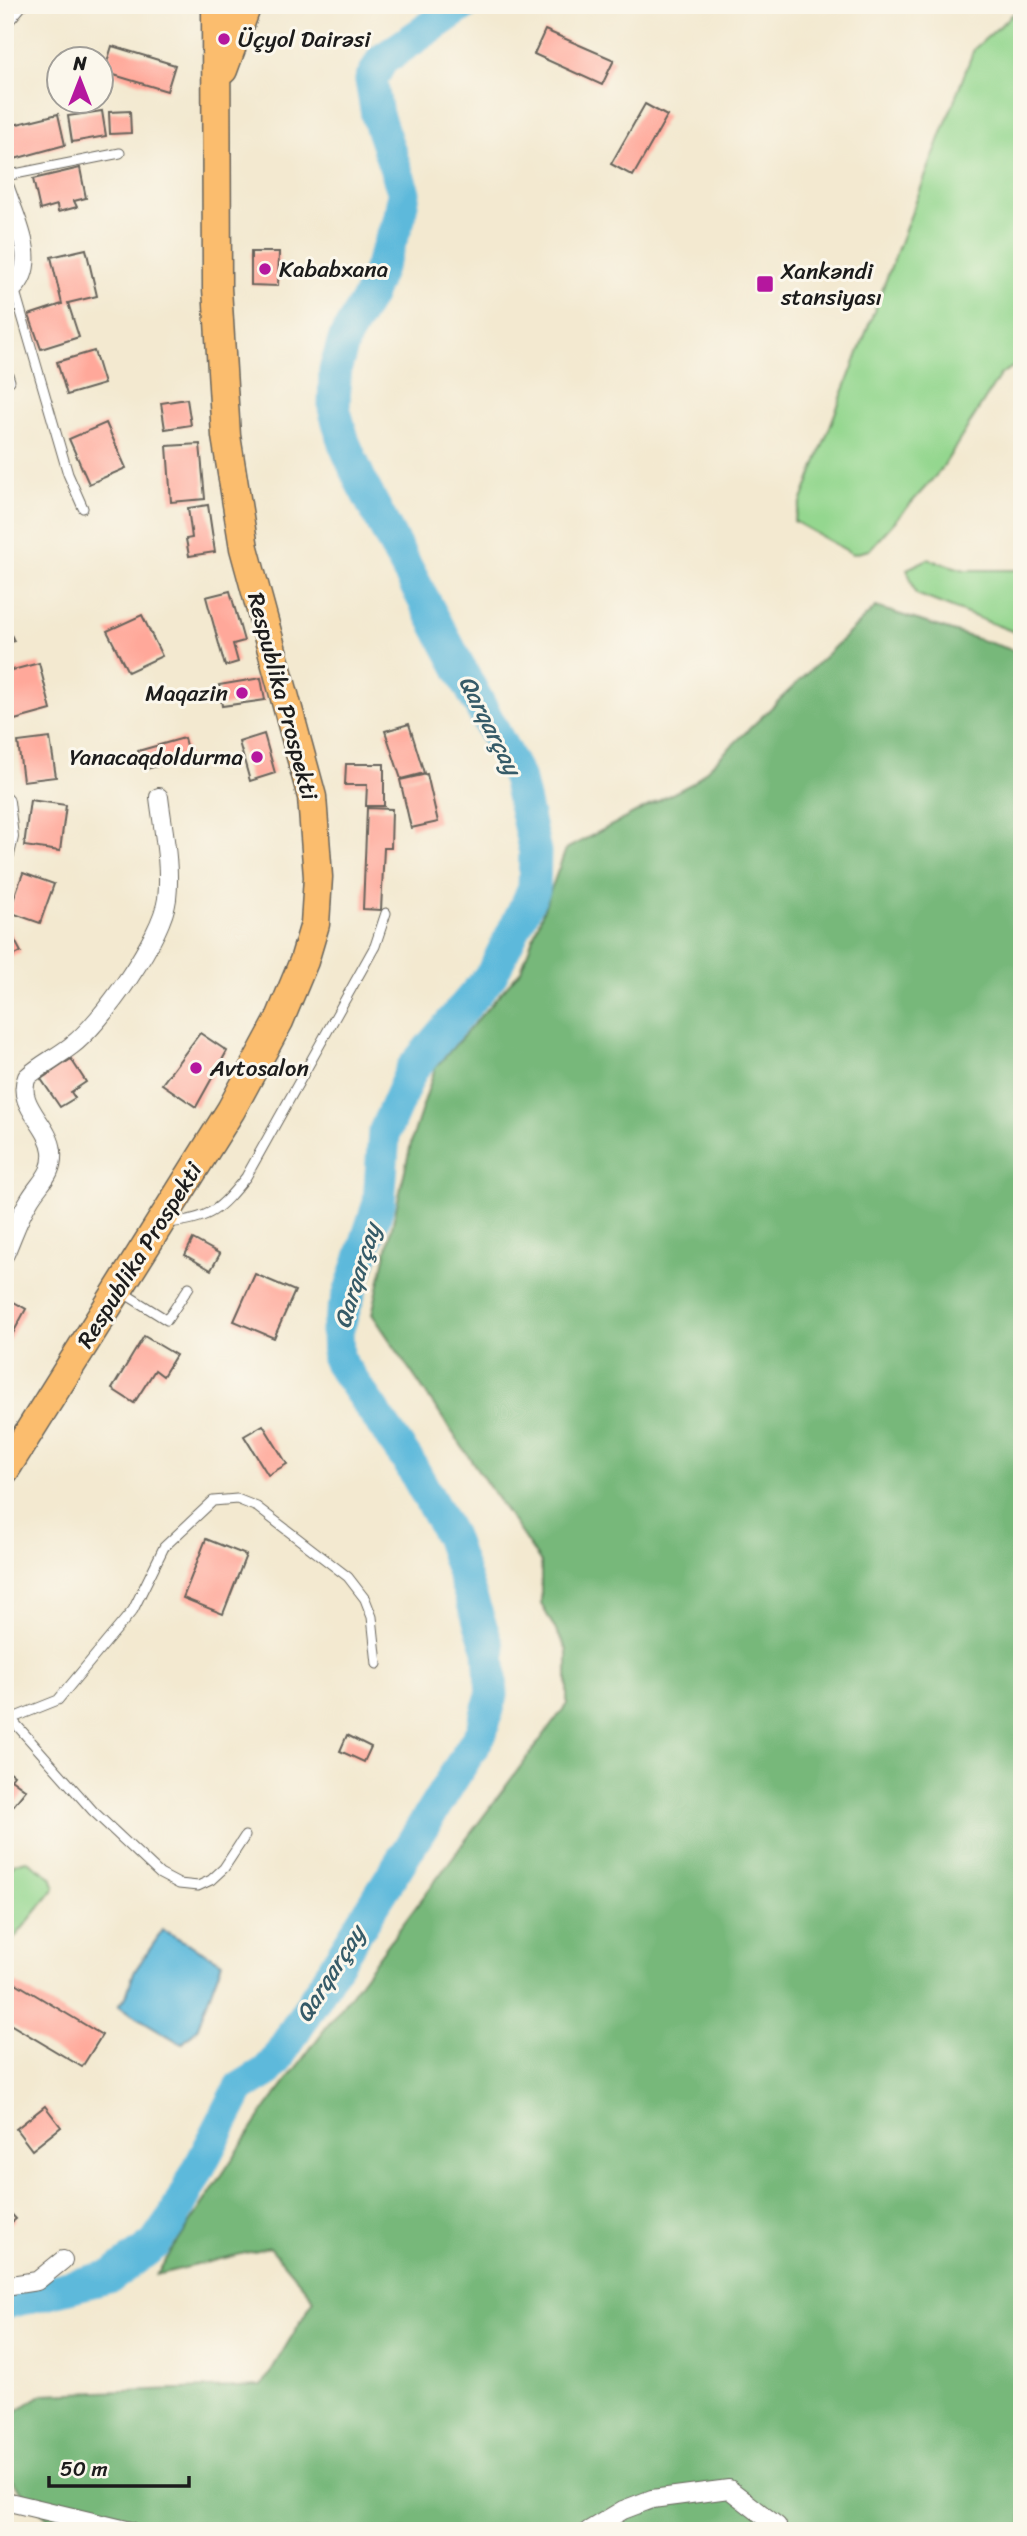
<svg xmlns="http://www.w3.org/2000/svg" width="1027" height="2536" viewBox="0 0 1027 2536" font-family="Sriracha,sans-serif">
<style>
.green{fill:#94d78f;stroke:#587a56;stroke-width:2}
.forest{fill:#77b87a;stroke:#4a6a4b;stroke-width:2}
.water{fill:#5db9db;stroke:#3c6a7c;stroke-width:2}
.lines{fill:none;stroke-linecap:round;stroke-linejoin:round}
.river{stroke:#5db9db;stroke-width:33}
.building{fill:#ffa89a}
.lane-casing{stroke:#67645b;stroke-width:11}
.street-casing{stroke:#67645b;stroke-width:20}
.primary-casing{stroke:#67645b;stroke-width:31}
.lane{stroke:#fff;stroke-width:9}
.street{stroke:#fff;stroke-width:18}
.primary{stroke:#fbbd6e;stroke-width:28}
.poi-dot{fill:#b5179e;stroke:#fbf7ec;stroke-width:2.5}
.labels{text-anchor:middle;stroke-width:6;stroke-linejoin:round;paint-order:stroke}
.poi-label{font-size:23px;fill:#1c1c1c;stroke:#fbf7ec;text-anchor:start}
.street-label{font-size:23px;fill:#1c1c1c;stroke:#fbf7ec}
.water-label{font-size:24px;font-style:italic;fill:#365b68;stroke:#fbf7ec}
</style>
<rect width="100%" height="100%" fill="#fbf7ec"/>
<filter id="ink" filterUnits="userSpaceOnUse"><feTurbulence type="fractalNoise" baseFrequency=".0143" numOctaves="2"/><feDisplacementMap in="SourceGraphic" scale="14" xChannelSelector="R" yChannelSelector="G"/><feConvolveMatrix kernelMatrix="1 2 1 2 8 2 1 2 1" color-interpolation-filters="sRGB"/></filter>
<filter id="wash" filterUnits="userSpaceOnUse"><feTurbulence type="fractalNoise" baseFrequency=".00686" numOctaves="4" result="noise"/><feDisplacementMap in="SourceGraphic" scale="28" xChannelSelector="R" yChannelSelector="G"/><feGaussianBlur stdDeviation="1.57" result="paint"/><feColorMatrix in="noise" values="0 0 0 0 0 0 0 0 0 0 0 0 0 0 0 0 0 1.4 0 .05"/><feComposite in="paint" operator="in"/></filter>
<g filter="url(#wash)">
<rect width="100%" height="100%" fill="#f3e9d0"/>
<g class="green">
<polygon points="1022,6 1022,361 1000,375 941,470 869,550 853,554 794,521 974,49"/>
<polygon points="928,559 965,570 1022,570 1022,635 916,594 907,569"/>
<polygon points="26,1860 51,1877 55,1888 5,1950 5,1874 15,1863"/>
</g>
<polygon class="forest" points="876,607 1022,653 1022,2531 60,2531 5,2474 5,2418 43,2394 262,2386 314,2299 270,2247 156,2275 266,2108 567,1704 567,1650 541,1604 541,1563 372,1314 412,1139 435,1068 521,970 566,849 693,783"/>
<polygon class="water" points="163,1930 222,1962 197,2029 182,2044 118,2006 126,1997 134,1972"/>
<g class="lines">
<polyline class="river" points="5,2303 112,2276 155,2244 173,2218 240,2088 266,2072 275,2062 481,1733 492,1695 489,1650 450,1536 410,1464 338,1360 337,1331 379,1203 384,1133 412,1069 492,974 534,889 535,852 518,777 362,484 344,443 334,408 335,370 345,337 369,296 399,219 404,193 377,115 371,80 382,60 463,5"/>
</g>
<g id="blocks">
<g class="building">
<polygon points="545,30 614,60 602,85 534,54"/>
<polygon points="112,46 175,65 167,91 104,72"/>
<polygon points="645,104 667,116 633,176 611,164"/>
<polygon points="102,111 106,136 72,142 68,116"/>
<polygon points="130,111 131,133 110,134 109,112"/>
<polygon points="58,114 65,145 11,160 5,127"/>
<polygon points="80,168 86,198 74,201 77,207 58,212 57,205 40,210 33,179"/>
<polygon points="86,249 97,296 68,303 79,337 41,349 29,315 62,304 51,257"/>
<polygon points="251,252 279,252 278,286 251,285"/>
<polygon points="94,351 104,384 67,395 57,362"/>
<polygon points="187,399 191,425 165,429 161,403"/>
<polygon points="106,423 126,468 89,484 69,439"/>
<polygon points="200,444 205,499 171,502 167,446"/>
<polygon points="208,505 215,552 189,556 186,539 192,538 188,508"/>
<polygon points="230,591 244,641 233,644 238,662 225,666 206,597"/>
<polygon points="142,615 162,656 128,672 107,631"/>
<polygon points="5,621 14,641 5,645"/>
<polygon points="39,663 51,710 11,721 5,698 5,672"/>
<polygon points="261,678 265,700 222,706 219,685"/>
<polygon points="409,724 424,773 401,779 385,731"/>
<polygon points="264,734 275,773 250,781 239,742"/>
<polygon points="50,738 56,777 23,781 18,742"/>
<polygon points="184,738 189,757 143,770 138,751"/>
<polygon points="346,764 384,764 384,806 366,806 367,785 345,785"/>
<polygon points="427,774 438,822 411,828 400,780"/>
<polygon points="30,800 66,805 60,851 24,846"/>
<polygon points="367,808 392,809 391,848 384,848 381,910 363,909"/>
<polygon points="23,873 54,884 40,923 9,912"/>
<polygon points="5,922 21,952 5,960"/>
<polygon points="200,1033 227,1051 196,1107 162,1084"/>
<polygon points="71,1059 86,1082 71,1092 75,1098 60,1107 41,1079"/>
<polygon points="193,1239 220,1254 211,1270 185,1255"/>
<polygon points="255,1274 295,1291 274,1338 234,1321"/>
<polygon points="5,1297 26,1309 5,1348"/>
<polygon points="144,1336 176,1355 163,1376 155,1370 134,1403 112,1389"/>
<polygon points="263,1425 287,1464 268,1475 244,1436"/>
<polygon points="206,1539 246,1555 223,1614 183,1598"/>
<polygon points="347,1735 371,1747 364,1762 340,1751"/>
<polygon points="5,1768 14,1775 11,1779 26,1790 5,1816"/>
<polygon points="9,1979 102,2035 82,2067 5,2021 5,1986"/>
<polygon points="45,2106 61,2127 32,2150 16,2129"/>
<polygon points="5,2207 16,2219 5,2228"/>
</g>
</g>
</g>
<g filter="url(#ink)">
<use href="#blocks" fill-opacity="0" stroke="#67645b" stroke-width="2"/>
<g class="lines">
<defs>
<g id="lane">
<polyline points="5,176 120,153"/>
<polyline points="14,288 68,474 83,508"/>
<polyline points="5,365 10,381"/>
<path d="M167,1223C211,1219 219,1210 246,1177L375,946L386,913"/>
<polyline points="122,1292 167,1320 189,1287"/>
<polyline points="5,1712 93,1811 160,1874 179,1884 198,1886 211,1880 224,1868 245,1836"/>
<polyline points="13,1718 58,1700 133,1610 164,1547 213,1501 237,1499 257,1507 348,1577 365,1599 372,1617 377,1664"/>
</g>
<g id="street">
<polyline points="5,19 17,5"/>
<path d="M5,188C15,218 40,262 14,288H5"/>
<polyline points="5,802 9,837 5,854"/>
<path d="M5,1254C13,1236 19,1216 30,1199C40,1182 54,1174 52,1151C49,1124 15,1105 27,1077C40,1065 57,1057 71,1046C102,1023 162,937 167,899C171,865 163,830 159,797"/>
<polyline points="5,2286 37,2281 63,2260"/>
<polyline points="5,2501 131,2531"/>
<polyline points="588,2531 623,2510 652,2499 729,2489 777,2526 777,2531"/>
</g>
<g id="primary">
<polyline points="223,70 247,5"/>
<polyline points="5,1470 231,1110 279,1021 304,961 315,924 318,877 312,797 244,548 226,436 217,288 216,5"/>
</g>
</defs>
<use href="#lane" class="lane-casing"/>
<use href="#street" class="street-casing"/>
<use href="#primary" class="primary-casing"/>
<use href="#lane" class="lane"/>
<use href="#street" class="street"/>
<use href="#primary" class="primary"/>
</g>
</g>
<g class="poi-dot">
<circle cx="224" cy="39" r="7"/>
<circle cx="265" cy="269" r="7"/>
<rect x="756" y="275" width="18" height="18" rx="3.5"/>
<circle cx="242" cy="693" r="7"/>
<circle cx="257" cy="757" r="7"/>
<circle cx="196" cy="1068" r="7"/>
</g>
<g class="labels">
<g class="poi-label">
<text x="238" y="47">Üçyol Dairəsi</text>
<text x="279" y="277">Kababxana</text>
<text x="781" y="279">Xankəndi<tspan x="781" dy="26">stansiyası</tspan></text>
<text x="228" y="701" text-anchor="end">Maqazin</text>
<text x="243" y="765" text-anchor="end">Yanacaqdoldurma</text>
<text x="210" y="1076">Avtosalon</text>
</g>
<g class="street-label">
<text transform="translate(283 696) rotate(75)" y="8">Respublika Prospekti</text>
<text transform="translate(139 1255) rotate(-58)" y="8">Respublika Prospekti</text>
</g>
<g class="water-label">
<text transform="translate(490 725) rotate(63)" y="8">Qarqarçay</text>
<text transform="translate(357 1276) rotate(-73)" y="8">Qarqarçay</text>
<text transform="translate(330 1974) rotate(-58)" y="8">Qarqarçay</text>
</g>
</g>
<rect width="1027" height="2536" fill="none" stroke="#fbf7ec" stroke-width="28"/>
<g transform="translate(80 80)"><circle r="33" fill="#fbf7ec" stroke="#a29f99" stroke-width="2"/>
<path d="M0-5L12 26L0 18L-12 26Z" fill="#b5179e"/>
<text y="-10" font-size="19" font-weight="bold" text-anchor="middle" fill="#1c1c1c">N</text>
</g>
<path d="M49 2476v10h140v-10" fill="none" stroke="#1c1c1c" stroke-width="3.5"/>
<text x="60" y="2476" font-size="21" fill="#1c1c1c" stroke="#fbf7ec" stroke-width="5" paint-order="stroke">50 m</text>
</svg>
